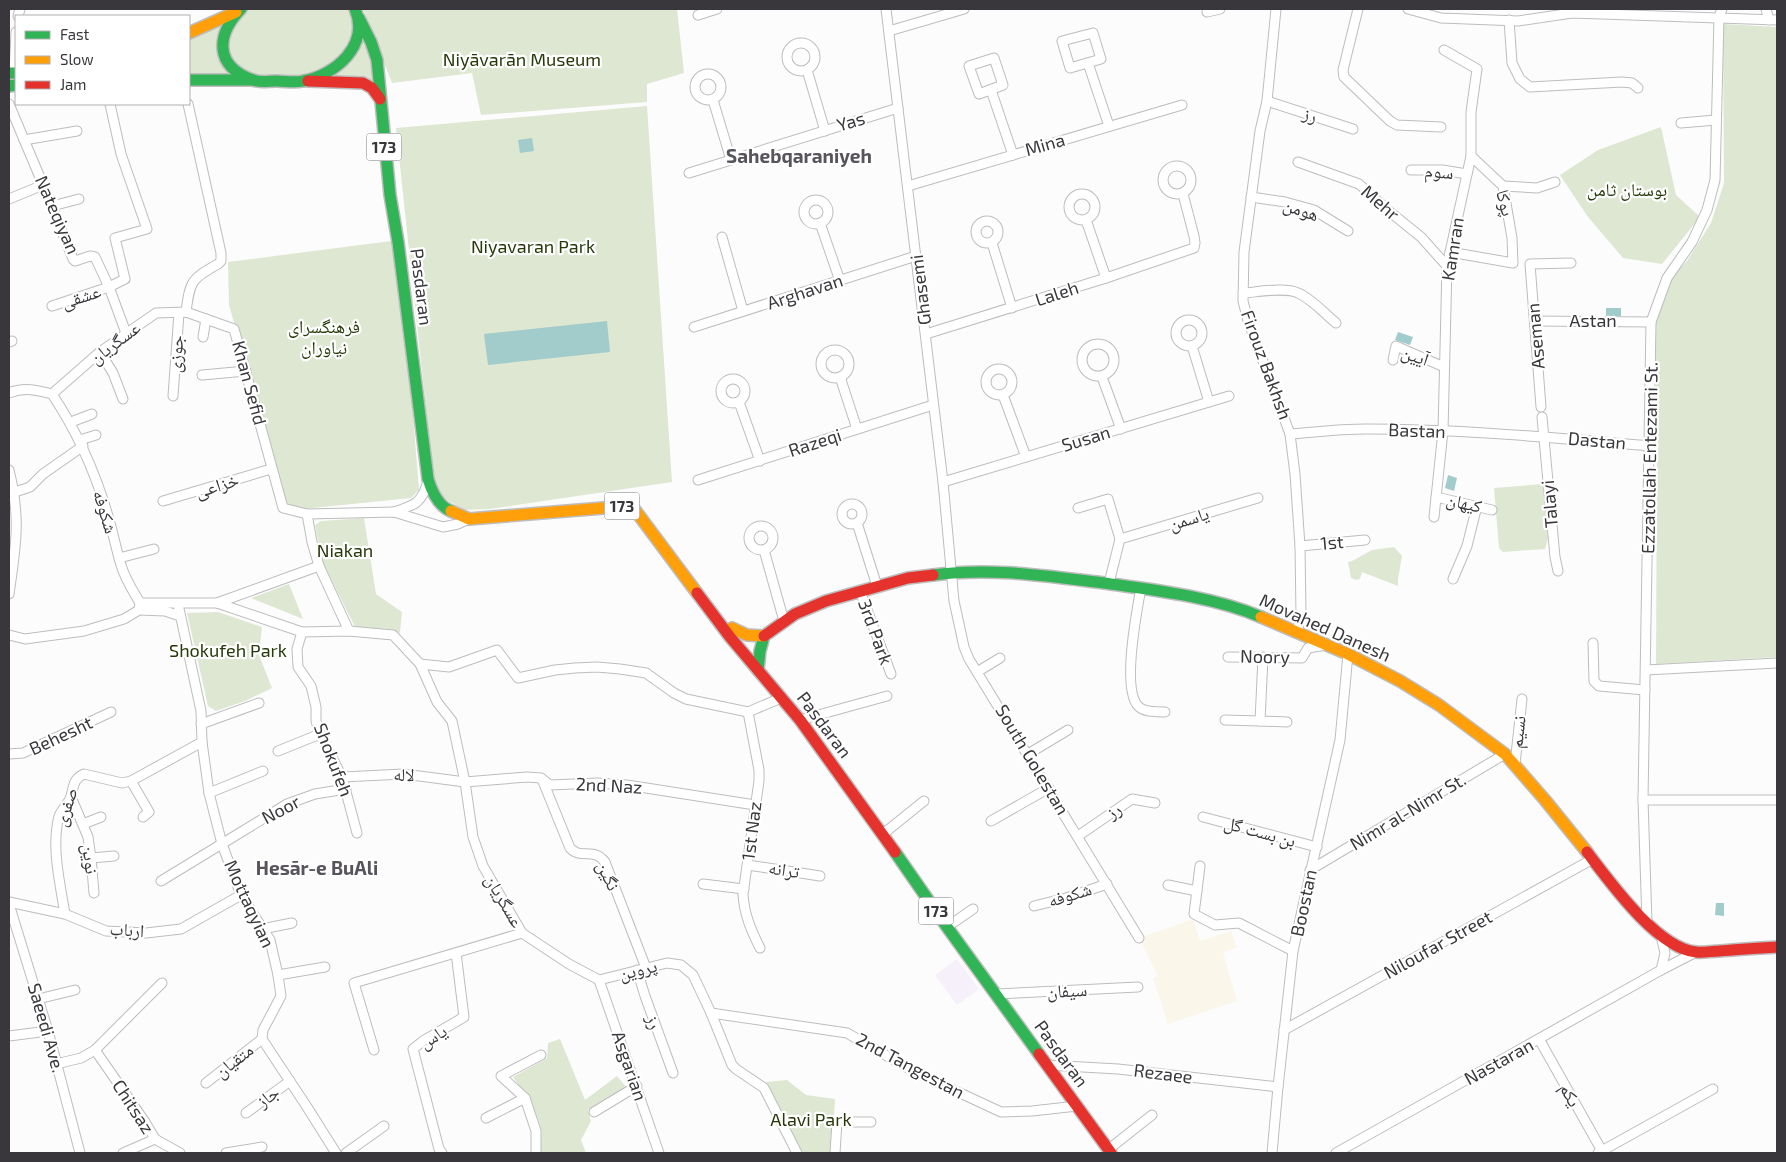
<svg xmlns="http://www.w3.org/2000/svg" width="1786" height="1162" viewBox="0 0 1786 1162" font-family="'Exo 2','Noto Naskh Arabic',sans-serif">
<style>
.built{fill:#f5f0f9}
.industrial{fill:#fbf6ea}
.green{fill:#dee7d2}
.water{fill:#a2cbcb}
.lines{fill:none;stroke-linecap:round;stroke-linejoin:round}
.street-casing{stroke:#bebdbe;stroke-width:11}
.fast-casing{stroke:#bebdbe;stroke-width:14}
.slow-casing{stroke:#bebdbe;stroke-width:14}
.jam-casing{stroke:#bebdbe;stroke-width:14}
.street{stroke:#fff;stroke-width:9}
.fast{stroke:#30b455;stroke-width:11}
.slow{stroke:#ff9f0a;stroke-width:11}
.jam{stroke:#e5322d;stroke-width:11}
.labels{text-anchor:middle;stroke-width:4.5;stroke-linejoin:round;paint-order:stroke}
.shield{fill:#fff;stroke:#747376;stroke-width:1}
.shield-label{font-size:16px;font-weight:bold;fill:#39373b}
.park-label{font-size:18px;fill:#283809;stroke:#fff}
.street-label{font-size:18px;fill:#39373b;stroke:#fff}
.neighbourhood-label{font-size:19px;font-weight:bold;fill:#58545c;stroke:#fff}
</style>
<rect width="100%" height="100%" fill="#fdfcfd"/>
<polygon class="built" points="957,959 979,989 957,1005 935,975"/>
<polygon class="industrial" points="1193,919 1200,941 1231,931 1237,948 1223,952 1237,1001 1168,1024 1153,978 1158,976 1139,938"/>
<g class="green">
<path d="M249,9H349L353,15V41L333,64L301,76L255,75L237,64L226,47C230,28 233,21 249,9Z"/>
<polygon points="363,9 677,9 684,73 647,84 647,102 481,115 472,73 392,83"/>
<polygon points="224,21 219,33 243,76 189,75 189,39"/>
<polygon points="1723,24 1777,27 1777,657 1656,664 1657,448 1655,322 1667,282 1687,261 1711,223 1724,183"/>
<polygon points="364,38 381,94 319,78"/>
<polygon points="647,106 672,482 490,509 464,510 442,497 433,475 396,128"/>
<polygon points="1661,127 1676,195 1700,217 1662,264 1623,258 1588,217 1560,175 1598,150"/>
<polygon points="399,240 419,490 411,498 303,509 285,503 229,305 228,262"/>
<polygon points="1543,484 1548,538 1545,549 1503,552 1499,548 1494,488"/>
<polygon points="364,518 376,594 402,612 400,633 389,629 355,627 322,561 315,525 321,521"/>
<polygon points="1394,547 1402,556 1398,579 1398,586 1362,572 1360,579 1356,580 1351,578 1348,562 1352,561 1372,550"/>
<polygon points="289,584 303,619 251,598"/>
<polygon points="218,612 262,627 259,655 272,688 245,701 216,711 208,706 187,613"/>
<path d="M560,1039L585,1100L617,1076L627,1088L588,1110L591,1121L581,1140L586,1153H541C540,1145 542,1137 541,1129C536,1108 525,1095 513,1077L547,1058L548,1043Z"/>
<polygon points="787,1080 806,1095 835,1099 832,1153 801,1153 766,1082"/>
</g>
<g class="water">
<polygon points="532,138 534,151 520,153 518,140"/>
<rect x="1606" y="308" width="15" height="8"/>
<polygon points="607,321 610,352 488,365 484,334"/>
<polygon points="1398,332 1413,337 1410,345 1395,340"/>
<polygon points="1448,475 1457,478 1454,491 1445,488"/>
<polygon points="1716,903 1724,903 1724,916 1715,915"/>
</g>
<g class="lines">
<defs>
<g id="street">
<polyline points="886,9 943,482 954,601 964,647 969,659 1139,938"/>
<polyline points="1276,9 1267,101 1260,131 1244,252 1243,301 1248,321 1290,434 1295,474 1300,546 1301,615 1297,632"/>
<polyline points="1358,9 1343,70 1344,77 1390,121 1397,125 1441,127"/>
<polyline points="1408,9 1441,18 1518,21 1572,13 1777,20"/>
<polyline points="1766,9 1769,20"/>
<polyline points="1207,12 1220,9"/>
<polyline points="698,15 717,9"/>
<polyline points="18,16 20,9"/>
<polyline points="1509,20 1512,63 1520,79 1530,87 1622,82 1632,83 1638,88"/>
<polyline points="889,31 964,9"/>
<polygon points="1093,33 1101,59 1070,68 1062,41"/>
<circle cx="801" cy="57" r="14"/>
<polygon points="994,58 1003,85 979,94 969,66"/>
<polyline points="1088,63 1109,126"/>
<polyline points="807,70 825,131"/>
<polyline points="14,73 16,32"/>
<circle cx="708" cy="87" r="13"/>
<polyline points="991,90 1013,155"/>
<polyline points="713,100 731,160"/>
<polyline points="1267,101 1353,129"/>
<polyline points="9,104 52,206 73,259 75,261 90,256 95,257 109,287 126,333"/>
<polyline points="1681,123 1716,120"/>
<polyline points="24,140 77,131"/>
<polyline points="1298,162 1359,184 1390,212 1421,237 1447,266"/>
<circle cx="1177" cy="180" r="14"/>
<polyline points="1411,170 1442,170 1467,174"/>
<polyline points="689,173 898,108"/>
<polyline points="908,186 1182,105"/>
<polyline points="1503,186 1537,188 1555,182"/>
<circle cx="1082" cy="207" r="13"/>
<polyline points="1251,197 1285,202 1314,210 1348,231"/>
<polyline points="9,199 43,185"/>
<circle cx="816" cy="212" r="12"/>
<polyline points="52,206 79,199"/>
<polyline points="1086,220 1106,278"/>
<circle cx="987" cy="232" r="11"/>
<polyline points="820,223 840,281"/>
<polyline points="722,237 743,311"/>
<polyline points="992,243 1012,308"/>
<polyline points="1450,252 1513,263 1512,238 1503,186 1471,156"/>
<path d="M1243,293C1258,292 1285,287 1298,293C1312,299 1324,313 1336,323"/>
<polyline points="52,306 109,287 125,279 115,238 147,229 121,154 110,104"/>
<path d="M186,312C190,281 191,279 218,264L221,261V253L188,104"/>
<circle cx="1189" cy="333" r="13"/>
<polyline points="1535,321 1651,322"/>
<polyline points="694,327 916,256"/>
<polyline points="926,334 1106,278 1194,248 1195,243 1194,236 1183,194"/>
<polyline points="203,337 206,319"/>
<polyline points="9,342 12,341"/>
<circle cx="1098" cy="360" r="16"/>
<polyline points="1192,346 1209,402"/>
<circle cx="835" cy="364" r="14"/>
<polyline points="100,352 113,373 123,399"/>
<polyline points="1393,360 1396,346 1444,367"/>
<circle cx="999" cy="382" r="13"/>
<polyline points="202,375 246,371"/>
<polyline points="840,377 857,429"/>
<polyline points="1102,377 1121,429"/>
<circle cx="733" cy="391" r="12"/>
<path d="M9,393C24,387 37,390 52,394C78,433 95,471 108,516C113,532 116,549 121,565C125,579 133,591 140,603H217L319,566"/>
<polyline points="52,394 100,352 156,313 186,312 234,329 283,508 307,514 394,512 443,527 458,524 469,519"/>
<polyline points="1003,395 1026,457"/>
<polyline points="173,396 179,313"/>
<polyline points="739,402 760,461"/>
<polyline points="1541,407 1530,264 1571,263"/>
<polyline points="1542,417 1555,557 1558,571"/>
<polyline points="71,422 92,414"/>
<path d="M1290,434C1315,432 1341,429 1366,429C1461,429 1556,438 1650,446"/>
<polyline points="80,440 96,435"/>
<path d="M9,470C21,518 16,546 9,594"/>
<polyline points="698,480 933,405"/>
<polyline points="943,482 1229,396"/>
<polyline points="9,494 30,487 43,474 83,446"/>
<polyline points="1436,497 1492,510"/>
<polyline points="163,501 271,469"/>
<circle cx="852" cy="514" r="10"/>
<polyline points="1078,508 1108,499 1120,539 1109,583"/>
<path d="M394,512C415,505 422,503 428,481"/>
<polyline points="307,514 312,542 319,566 349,631"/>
<polyline points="1434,517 1443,431 1447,266 1471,156 1471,112 1477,69 1444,50"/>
<polyline points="857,523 877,586"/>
<circle cx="761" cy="538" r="12"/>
<polyline points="1120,539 1258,498"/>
<polyline points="1300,546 1365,540"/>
<polyline points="764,550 784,621"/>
<polyline points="119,558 154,549"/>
<polyline points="1453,579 1467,546 1477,506"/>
<path d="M1141,588C1137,610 1121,691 1139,707C1146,713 1157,711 1165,712"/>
<polyline points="860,591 891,674"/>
<polyline points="217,603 302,632 349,631 393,635 420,664 437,702 452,721 465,782 473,837 483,866 522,933 569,964 599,980 659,1153"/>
<polyline points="178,604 201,711 202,742 209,793 222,844 241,895 270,940 278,975 281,996 263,1030 262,1039 307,1107 336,1153"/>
<polyline points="139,610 165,611 180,616"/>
<polyline points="302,632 297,649 298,667 311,686 316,707 316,721 320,734 342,777 357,833"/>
<polyline points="9,635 25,639 84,631 124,619 139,610 140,603"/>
<polyline points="1593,643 1594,681 1599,686 1645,690"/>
<polyline points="1228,657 1302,658 1308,648 1326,645"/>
<polyline points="1263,657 1260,721 1287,722"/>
<polyline points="420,664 449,667 497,650 518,678 555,670 575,668 597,667 620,669 646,673 674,693 686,699 748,712 781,698"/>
<polyline points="1646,670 1777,663"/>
<polyline points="977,672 1000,658"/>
<path d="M748,712L759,770V781L743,894C744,914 751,930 760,948"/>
<polyline points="800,720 887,696"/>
<polyline points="1225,720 1260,721"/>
<polyline points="201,724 259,703"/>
<polyline points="278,751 320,734"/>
<polyline points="9,754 23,753 111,712"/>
<polyline points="1028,754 1068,730"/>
<polyline points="1515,764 1522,699"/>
<polyline points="342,777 404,774 465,782 527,777 541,778 550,785 597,783 627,785 755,805"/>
<path d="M542,779L570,848C581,860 594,847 605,862L646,968"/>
<polyline points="131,781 149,812 143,817"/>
<polyline points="209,793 263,771"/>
<polyline points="71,797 88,837 91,858 94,893"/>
<polyline points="1643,800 1777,800"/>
<polyline points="1203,817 1317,847"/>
<polyline points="991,821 1049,788"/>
<polyline points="83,824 101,817"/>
<polyline points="883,834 924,801"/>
<polyline points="1078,836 1132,799 1155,803"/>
<polyline points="91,858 114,856"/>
<polyline points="748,865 820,876"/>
<polyline points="1200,866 1194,914 1215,925 1239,923 1293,951"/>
<polyline points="1310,870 1505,754"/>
<polyline points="161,881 287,804 315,794 346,789"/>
<polyline points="703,884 744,889"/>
<polyline points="1168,885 1197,891"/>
<polyline points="9,902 65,914 106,931 146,933 181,929 241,895"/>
<polyline points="9,904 48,1031 80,1153"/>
<polyline points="1034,906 1066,898 1107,884"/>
<path d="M65,914C60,883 51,847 59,816C62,809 69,803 71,796C74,786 73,779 84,774L122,783L131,781L202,742"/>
<polyline points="1647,923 1643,800 1651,322 1667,278 1692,242 1707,210 1715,180 1719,17 1722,9"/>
<polyline points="947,927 973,909"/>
<polyline points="262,929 292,923"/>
<polyline points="637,970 645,996 673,1073"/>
<polyline points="1661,970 1665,953 1661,936"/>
<polyline points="278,975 325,967"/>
<polyline points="599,980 667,963 681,965 693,975 711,1013 732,1065 736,1069 764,1088 797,1153"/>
<polyline points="996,994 1138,987"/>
<polyline points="38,999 75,990"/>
<polyline points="711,1013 847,1033 915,1072 1001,1112 1032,1111 1077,1106"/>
<polyline points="1284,1030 1591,860"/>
<polyline points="9,1036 48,1031"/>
<polyline points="1539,1039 1602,1151"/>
<polyline points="95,1050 145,1122 155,1139 180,1153"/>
<polyline points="374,1050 354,983 522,933"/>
<polyline points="56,1064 81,1058 95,1050 162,983"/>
<polyline points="1047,1065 1118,1069 1278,1087"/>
<polyline points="206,1083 262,1039"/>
<polyline points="594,1112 637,1086"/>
<polyline points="246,1113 290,1081"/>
<polyline points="486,1118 525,1098"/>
<polyline points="1109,1149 1152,1115"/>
<polyline points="123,1153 155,1139"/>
<polyline points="226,1153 262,1147"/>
<polyline points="346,1153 384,1126"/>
<polyline points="442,1153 439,1149 413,1049 423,1041 464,1017 456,953"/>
<polyline points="536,1153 536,1131 525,1098 501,1076 541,1055"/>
<polyline points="835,1153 837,1122 871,1122"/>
<polyline points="1272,1153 1278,1087 1293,951 1340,740 1348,654"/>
<polyline points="1336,1153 1661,970 1696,952"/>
<polyline points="1598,1153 1713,1089"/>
</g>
<g id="fast">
<path d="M241,9C216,35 214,66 253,80C260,83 269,81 276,81C285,81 294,83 303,81C336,75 370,45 355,9"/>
<path d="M359,18L371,42L377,60L390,195L398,242L428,479C432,492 438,506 451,511"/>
<polyline points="9,73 16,73"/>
<polyline points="189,80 253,80"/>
<polyline points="9,86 16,85"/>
<path d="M933,575C990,567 1047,576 1104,583C1154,590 1214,597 1261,617"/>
<polyline points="758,670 760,651 764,636"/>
<polyline points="895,852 947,927 1039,1054"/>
</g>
<g id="slow">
<polyline points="189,33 236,12"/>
<polyline points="451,511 469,519 628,506 635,510 697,593"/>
<polyline points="1261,617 1348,654 1400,681 1439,705 1505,754 1545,800 1587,852"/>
<polyline points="732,628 747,635 764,636"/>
</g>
<g id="jam">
<polyline points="308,81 363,83 372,88 380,99"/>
<polyline points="697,593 730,637 800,720 895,852"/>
<polyline points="764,636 795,614 826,601 908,578 933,575"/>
<path d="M1587,852C1610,882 1657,948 1696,952C1703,953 1712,951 1719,951C1738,949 1758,948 1777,947"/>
<polyline points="1039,1054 1111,1153"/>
</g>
</defs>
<use href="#street" class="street-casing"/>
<use href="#fast" class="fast-casing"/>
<use href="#slow" class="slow-casing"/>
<use href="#jam" class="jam-casing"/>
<use href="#street" class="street"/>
<use href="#fast" class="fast"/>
<use href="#slow" class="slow"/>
<use href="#jam" class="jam"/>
</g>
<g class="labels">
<g class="shield">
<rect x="366.5" y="133.5" width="35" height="27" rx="4"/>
<rect x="604.5" y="492.5" width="35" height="27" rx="4"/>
<rect x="918.5" y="897.5" width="35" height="27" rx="4"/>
</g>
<g class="shield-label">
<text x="384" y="153">173</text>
<text x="622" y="512">173</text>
<text x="936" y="917">173</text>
</g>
<g class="park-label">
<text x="522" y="66">Niyāvarān Museum</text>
<text x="1627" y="196">بوستان ثامن</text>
<text x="533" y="253">Niyavaran Park</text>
<text x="324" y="333">فرهنگسرای<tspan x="324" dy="21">نیاوران</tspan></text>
<text x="345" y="557">Niakan</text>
<text x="228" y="657">Shokufeh Park</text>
<text x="811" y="1126">Alavi Park</text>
</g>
<g class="street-label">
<text transform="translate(1310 115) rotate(18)" y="6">رز</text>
<text transform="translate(851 122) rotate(-17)" y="6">Yas</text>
<text transform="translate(1045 145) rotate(-16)" y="6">Mina</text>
<text transform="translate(1439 172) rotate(4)" y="6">سوم</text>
<text transform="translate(1380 203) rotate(41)" y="6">Mehr</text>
<text transform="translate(1505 203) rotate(76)" y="6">پوکا</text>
<text transform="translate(1301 210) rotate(19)" y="6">هومن</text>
<text transform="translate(57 215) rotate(66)" y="6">Nateqiyan</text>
<text transform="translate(1453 249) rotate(-81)" y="6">Kamran</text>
<text transform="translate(421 287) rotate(83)" y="6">Pasdaran</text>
<text transform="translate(921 290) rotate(-97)" y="6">Ghasemi</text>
<text transform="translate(805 292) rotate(-18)" y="6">Arghavan</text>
<text transform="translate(1057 294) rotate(-18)" y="6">Laleh</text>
<text transform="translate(81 297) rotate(-18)" y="6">عشقی</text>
<text x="1593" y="327">Astan</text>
<text transform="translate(1536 336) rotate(-95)" y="6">Aseman</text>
<text transform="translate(115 343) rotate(-37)" y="6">عسگریان</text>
<text transform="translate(176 354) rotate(-86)" y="6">جوزی</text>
<text transform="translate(1415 356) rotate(19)" y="6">آیین</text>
<text transform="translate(1266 365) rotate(70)" y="6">Firouz Bakhsh</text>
<text transform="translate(249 383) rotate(75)" y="6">Khan Sefid</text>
<text transform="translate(1417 431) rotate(2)" y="6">Bastan</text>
<text transform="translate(1086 439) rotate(-17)" y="6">Susan</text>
<text transform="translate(1597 441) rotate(5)" y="6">Dastan</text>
<text transform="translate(815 443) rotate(-18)" y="6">Razeqi</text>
<text transform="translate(1650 458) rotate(-89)" y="6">Ezzatollah Entezami St.</text>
<text transform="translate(217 486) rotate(-17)" y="6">خزاعی</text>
<text transform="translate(1464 503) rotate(13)" y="6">کیهان</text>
<text transform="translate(1550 504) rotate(-95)" y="6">Talayi</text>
<text transform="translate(105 512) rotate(73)" y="6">شکوفه</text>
<text transform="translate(1189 519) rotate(-17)" y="6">یاسمن</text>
<text transform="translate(1332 543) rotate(-5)" y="6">1st</text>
<text transform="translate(1325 628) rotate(24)" y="6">Movahed Danesh</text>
<text transform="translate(875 632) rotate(70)" y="6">3rd Park</text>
<text transform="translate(1265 657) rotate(1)" y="6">Noory</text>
<text transform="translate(824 725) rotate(53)" y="6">Pasdaran</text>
<text transform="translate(1518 732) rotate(-84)" y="6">نسیم</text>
<text transform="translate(61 736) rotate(-25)" y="6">Behesht</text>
<text transform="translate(333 760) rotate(69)" y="6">Shokufeh</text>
<text transform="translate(1032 760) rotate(59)" y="6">South Golestan</text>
<text transform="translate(404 775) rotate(2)" y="6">لاله</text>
<text transform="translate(609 786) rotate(3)" y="6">2nd Naz</text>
<text transform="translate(66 807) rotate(-72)" y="6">صفری</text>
<text transform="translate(281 810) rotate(-28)" y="6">Noor</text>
<text transform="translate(1114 811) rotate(-34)" y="6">رز</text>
<text transform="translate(1408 812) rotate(-31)" y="6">Nimr al-Nimr St.</text>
<text transform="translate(752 831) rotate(-83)" y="6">1st Naz</text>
<text transform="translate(1260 832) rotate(15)" y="6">بن بست گل</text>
<text transform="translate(90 859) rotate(83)" y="6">نوین</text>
<text transform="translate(784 870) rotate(9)" y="6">ترانه</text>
<text transform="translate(608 876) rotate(64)" y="6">نگین</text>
<text transform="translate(1070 895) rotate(-17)" y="6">شکوفه</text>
<text transform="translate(504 901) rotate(60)" y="6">عسگریان</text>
<text transform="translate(1304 903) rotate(-78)" y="6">Boostan</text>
<text transform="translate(249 904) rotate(65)" y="6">Mottaqyian</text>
<text transform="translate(127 930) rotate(4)" y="6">ارباب</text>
<text transform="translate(1438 945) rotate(-29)" y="6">Niloufar Street</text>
<text transform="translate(638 970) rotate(-14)" y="6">پروین</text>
<text transform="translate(1067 991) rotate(-3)" y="6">سیفان</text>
<text transform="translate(654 1022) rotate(70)" y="6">رز</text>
<text transform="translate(46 1028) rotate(74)" y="6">Saeedi Ave.</text>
<text transform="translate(433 1037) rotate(-32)" y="6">یاس</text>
<text transform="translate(1061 1054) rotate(54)" y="6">Pasdaran</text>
<text transform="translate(234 1061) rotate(-38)" y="6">متقیان</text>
<text transform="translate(1499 1062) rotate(-29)" y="6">Nastaran</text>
<text transform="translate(629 1066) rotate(71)" y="6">Asgarian</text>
<text transform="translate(910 1066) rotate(28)" y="6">2nd Tangestan</text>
<text transform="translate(1163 1074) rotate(7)" y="6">Rezaee</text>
<text transform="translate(1570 1095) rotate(61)" y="6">یکم</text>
<text transform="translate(268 1097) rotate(-36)" y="6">جاز</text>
<text transform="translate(133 1107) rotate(57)" y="6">Chitsaz</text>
</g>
<g class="neighbourhood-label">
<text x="799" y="163">Sahebqaraniyeh</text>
<text x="317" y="875">Hesār-e BuAli</text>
</g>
</g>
<rect width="1786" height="1162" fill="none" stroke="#39373b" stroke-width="20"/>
<rect x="15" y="15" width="175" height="90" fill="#ffffff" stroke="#b0afb1"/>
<rect x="25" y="31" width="25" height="8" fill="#30b455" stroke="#b0afb1"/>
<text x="60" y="40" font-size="15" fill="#39373b">Fast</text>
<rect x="25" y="56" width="25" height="8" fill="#ff9f0a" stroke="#b0afb1"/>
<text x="60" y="65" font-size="15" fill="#39373b">Slow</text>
<rect x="25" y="81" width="25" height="8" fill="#e5322d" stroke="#b0afb1"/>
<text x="60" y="90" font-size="15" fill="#39373b">Jam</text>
</svg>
